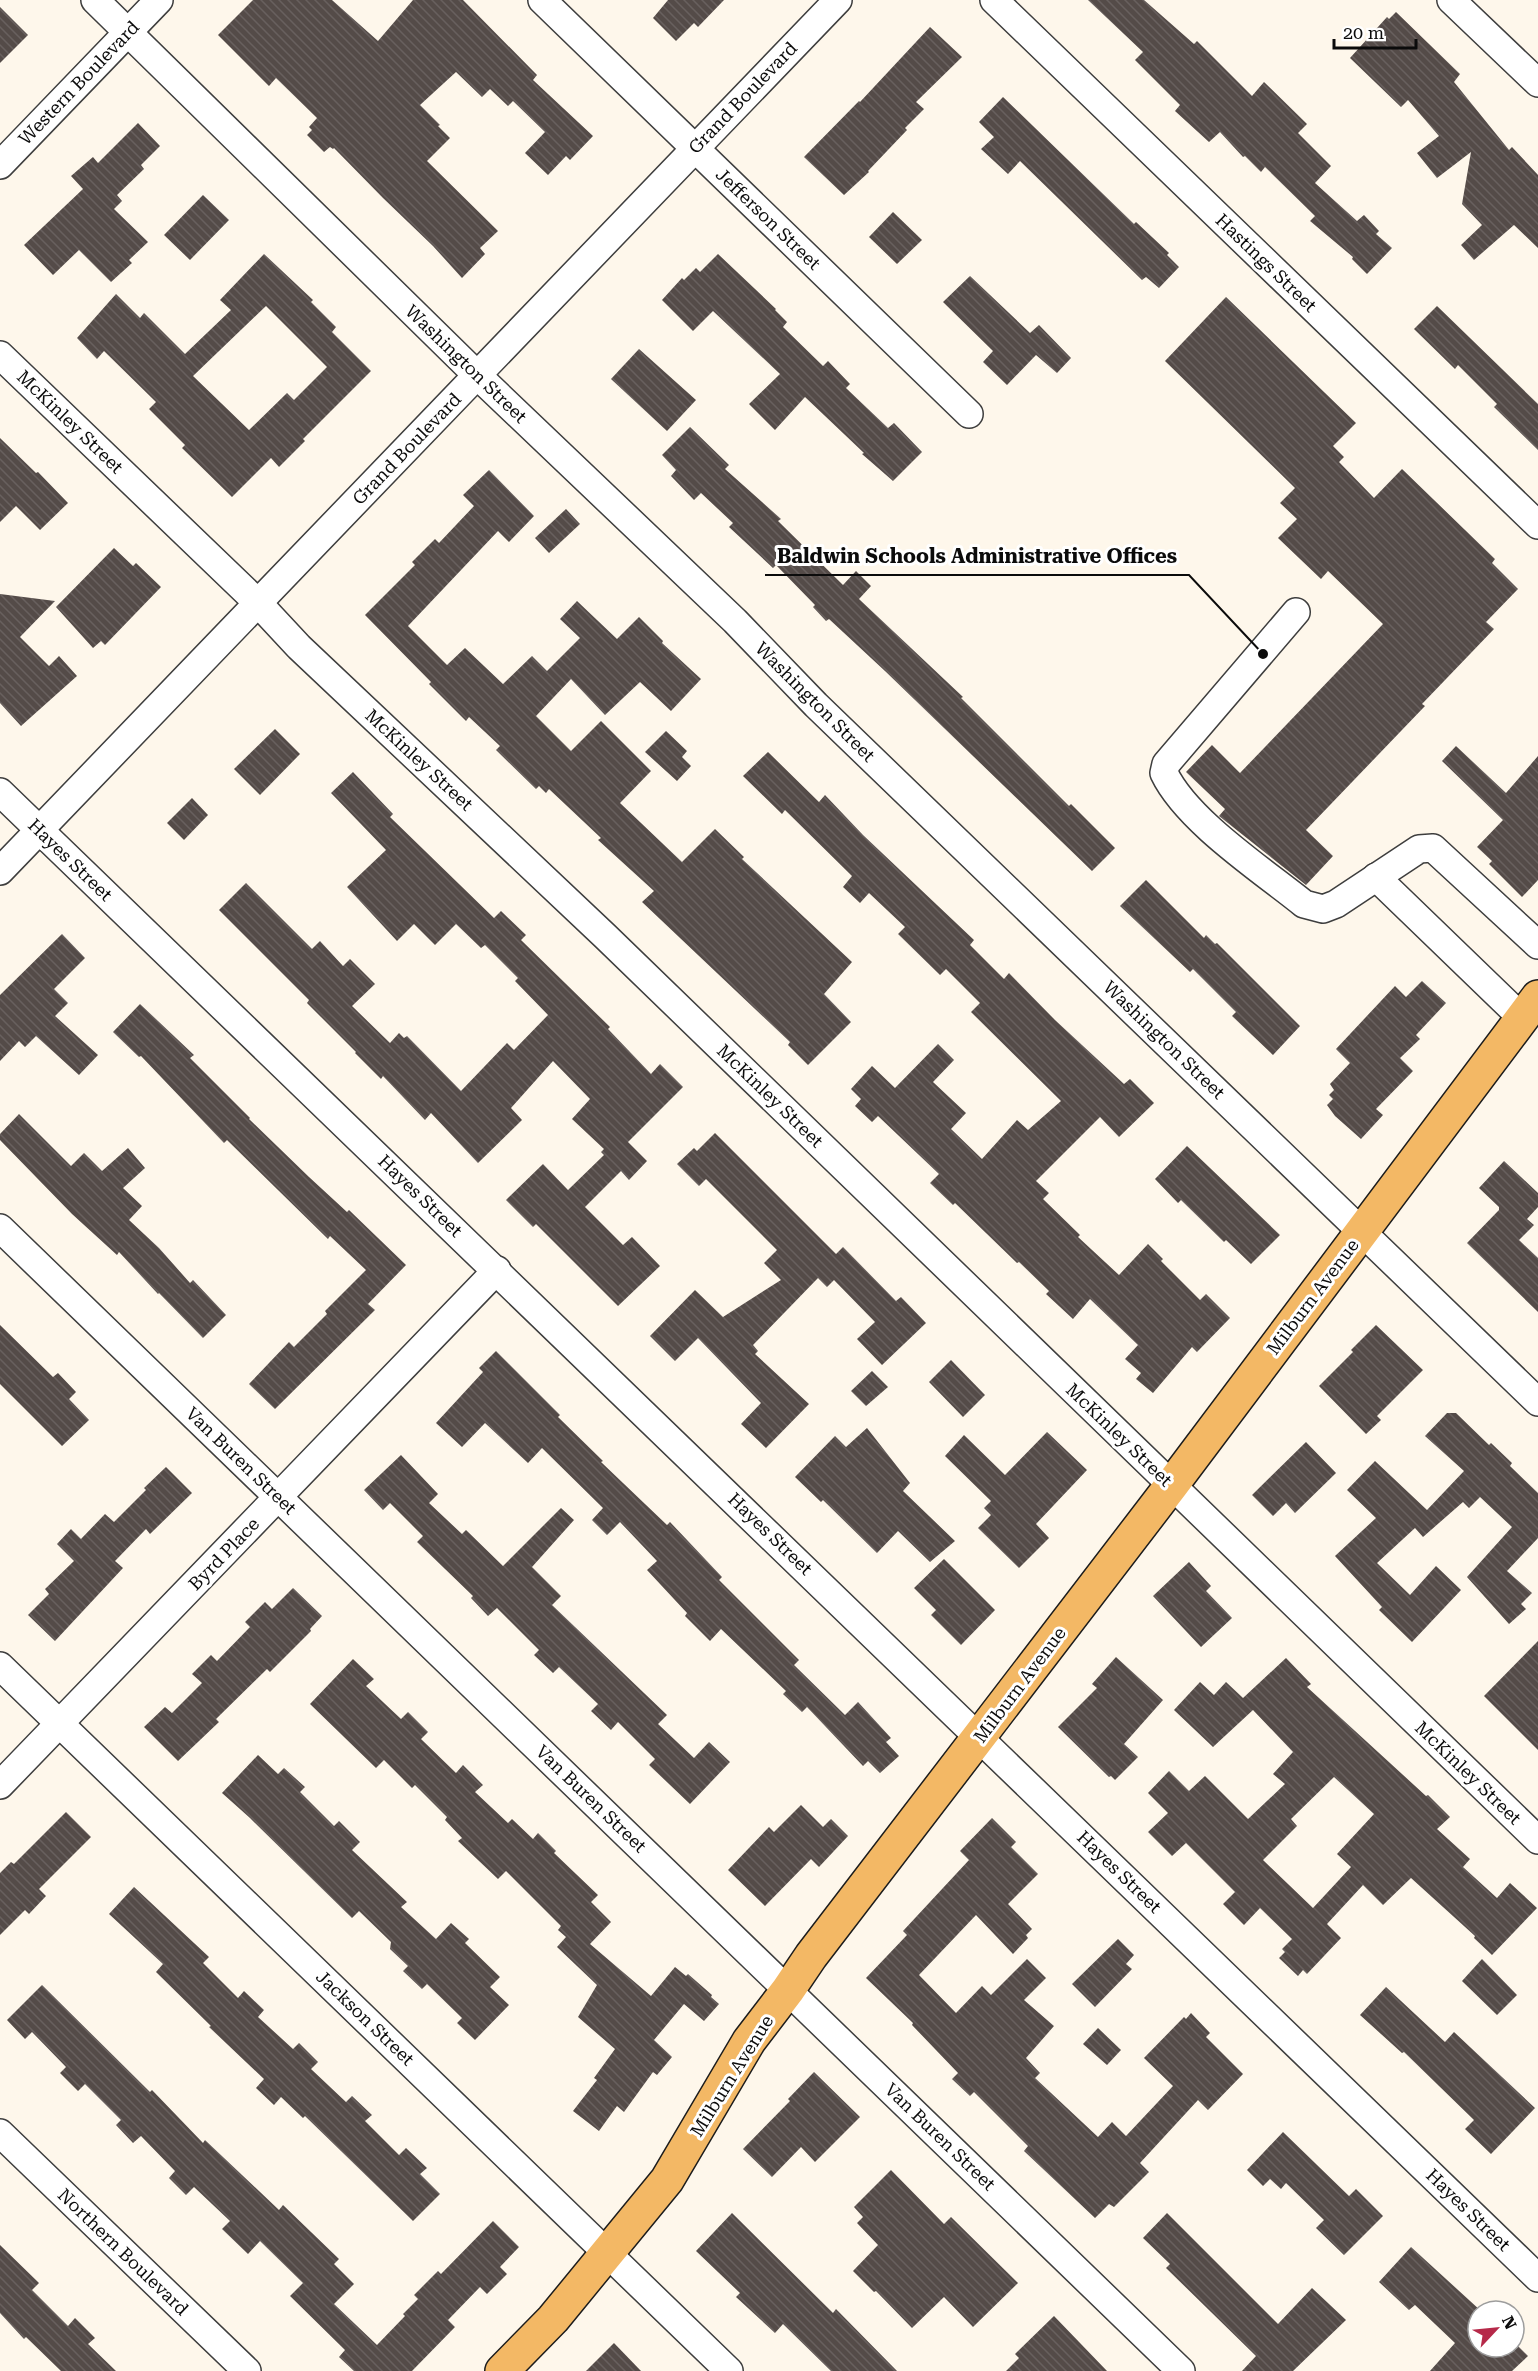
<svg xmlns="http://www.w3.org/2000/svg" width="1538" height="2371" viewBox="0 0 1538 2371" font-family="'Roboto Serif',serif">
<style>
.building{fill:url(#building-back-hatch);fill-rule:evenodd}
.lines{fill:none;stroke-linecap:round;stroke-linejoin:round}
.minor-casing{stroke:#3e3e3e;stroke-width:30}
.major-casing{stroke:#1c1c1c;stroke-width:36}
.minor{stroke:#fff;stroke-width:27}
.major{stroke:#f3b865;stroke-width:33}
.labels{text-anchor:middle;stroke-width:6;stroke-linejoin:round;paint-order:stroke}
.street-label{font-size:18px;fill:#0b0b0b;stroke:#fff}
.leader{fill:none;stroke:#0b0b0b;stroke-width:2}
.callout-dot{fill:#0b0b0b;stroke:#fff;stroke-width:2}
.callout-label{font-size:20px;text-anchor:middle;font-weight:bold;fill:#0b0b0b;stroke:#fff;stroke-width:6;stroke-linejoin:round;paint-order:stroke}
</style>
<defs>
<pattern id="building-back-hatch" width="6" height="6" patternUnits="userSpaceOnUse" patternTransform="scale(1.5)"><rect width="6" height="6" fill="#544b48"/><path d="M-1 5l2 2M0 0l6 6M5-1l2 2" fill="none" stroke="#68605e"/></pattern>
</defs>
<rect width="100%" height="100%" fill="#fef7eb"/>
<g class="building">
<polygon points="253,0 332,0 378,41 413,0 463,0 537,75 533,80 593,136 570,160 566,156 548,175 525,153 545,132 513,101 508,106 490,89 482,97 456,72 420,105 440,125 438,126 450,138 427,161 498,231 480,248 485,254 462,278 433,246 383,198 334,148 333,149 330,147 324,152 307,135 312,130 309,127 317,118 276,78 269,86 218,35"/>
<polygon points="668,0 724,0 698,27 694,23 676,41 653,18"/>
<polygon points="1088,0 1144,0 1194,44 1197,41 1252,96 1264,82 1307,124 1298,133 1331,166 1315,183 1357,221 1364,215 1379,231 1376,234 1392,248 1367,274 1352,259 1353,257 1310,221 1315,216 1265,167 1261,172 1245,156 1243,157 1220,132 1209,142 1175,111 1180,105 1135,60 1143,52"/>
<polygon points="0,7 28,35 0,63"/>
<polygon points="1396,12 1460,74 1454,82 1509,150 1512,147 1538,175 1538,248 1514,225 1474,260 1461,245 1482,225 1462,204 1471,152 1437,178 1417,153 1439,136 1408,100 1401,107 1350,58 1387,17 1389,19"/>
<polygon points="930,27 962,57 916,102 924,109 905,128 907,130 868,171 869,172 844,195 804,157 859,101 860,102"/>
<polygon points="1003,97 1134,224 1136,222 1169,253 1167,255 1179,267 1159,288 1146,277 1142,280 1020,161 1008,174 981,149 994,137 979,122"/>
<polygon points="138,123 160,146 141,165 144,169 117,195 122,201 114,209 148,242 129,260 132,263 111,282 79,250 53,275 24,245 83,189 71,176 93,157 98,163"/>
<polygon points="203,195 229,220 190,260 164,235"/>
<polygon points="893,212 922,240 897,264 869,237"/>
<path d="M264,254L313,300L311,302L336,327L332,332L371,371L303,439L305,441L279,467L271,458L232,497L182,448L185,445L149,409L156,402L104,351L97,359L77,338L116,294L140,318L144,313L185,354L231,310L220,300ZM266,306L327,367L294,400L287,393L249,430L193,376Z"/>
<polygon points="718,254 776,309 775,310 787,322 783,327 823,366 828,361 850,384 846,388 888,428 894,423 922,452 893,481 862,454 864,453 805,397 775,430 749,404 780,374 713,311 693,331 662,300 682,278 684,280 696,268 700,272"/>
<polygon points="970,276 1030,333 1039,325 1071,358 1057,373 1036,355 1007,385 983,362 993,351 943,302"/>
<polygon points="1226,297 1356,423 1333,446 1344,457 1339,462 1374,498 1402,469 1495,559 1492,563 1518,589 1486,622 1494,629 1422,704 1425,706 1306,830 1333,856 1306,885 1219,816 1225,809 1186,772 1212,745 1240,773 1383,624 1328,571 1321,579 1278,538 1297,519 1280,503 1295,488 1165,361"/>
<polygon points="1437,306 1538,404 1538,450 1494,407 1497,404 1458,365 1455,369 1414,329"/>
<polygon points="639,349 696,400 667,431 611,379"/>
<polygon points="690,427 729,465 725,469 781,519 778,521 843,585 856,571 871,586 859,599 963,697 961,698 1069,806 1071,804 1115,848 1092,871 885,671 829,619 826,621 813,607 815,605 776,565 773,568 729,527 733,523 701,493 694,500 671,476 676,470 662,455"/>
<polygon points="0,438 36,473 38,472 68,503 40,530 16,506 0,522"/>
<polygon points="489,470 534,516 509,542 498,531 408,626 447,665 465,648 503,684 532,656 547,671 580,638 560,619 577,601 617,639 639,617 663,641 662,643 701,679 671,711 640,682 605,715 571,679 536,716 571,751 601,721 651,771 620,803 682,862 715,829 744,857 742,859 852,962 824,994 851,1022 808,1065 788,1045 790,1042 642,902 654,891 598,840 601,838 549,789 546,793 539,786 536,789 496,750 500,746 469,717 466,721 429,684 431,682 365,615 415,565 412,562 435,539 439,543 474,506 463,495"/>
<polygon points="566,509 580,524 549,553 535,538"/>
<polygon points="114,548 133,566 136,563 161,587 105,645 101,641 93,648 56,607"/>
<polygon points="0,594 55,601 20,637 49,666 59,656 77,676 21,726 0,703"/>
<polygon points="275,729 300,754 260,795 234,769"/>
<polygon points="666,731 687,751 682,757 691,766 677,781 645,752"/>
<polygon points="1456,746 1506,793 1538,756 1538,880 1522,897 1489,864 1492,861 1477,847 1503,820 1442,761"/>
<polygon points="768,752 819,802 825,795 863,835 974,940 970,945 1004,979 1009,973 1055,1020 1124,1084 1130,1079 1154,1103 1119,1137 1100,1117 1036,1181 1049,1193 1043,1199 1080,1235 1078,1237 1119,1275 1148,1244 1163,1259 1161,1261 1200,1300 1206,1294 1230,1318 1197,1352 1192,1347 1153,1393 1136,1379 1141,1373 1125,1359 1138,1345 1090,1299 1073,1319 1046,1294 1049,1291 1019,1262 1017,1263 955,1203 953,1205 930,1183 939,1174 878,1116 872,1122 855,1106 861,1099 851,1089 872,1066 895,1088 938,1044 954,1060 933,1082 966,1113 951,1129 982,1159 1017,1120 1028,1130 1061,1101 971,1012 980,1003 946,969 940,975 898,934 905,927 869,893 860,903 843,887 852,876 785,810 782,814 743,776"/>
<polygon points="353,772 393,814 390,817 494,918 501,911 526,935 521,940 610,1027 608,1029 651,1074 660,1064 683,1087 628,1142 647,1161 629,1180 621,1171 585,1207 623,1245 632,1237 660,1266 618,1306 536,1224 533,1227 506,1200 543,1164 568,1190 604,1155 601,1152 604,1149 572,1119 590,1099 553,1061 511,1108 522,1120 478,1163 431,1113 425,1120 383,1076 381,1079 355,1053 356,1052 307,1003 309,1000 219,910 246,883 312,949 320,941 343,966 350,959 375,984 352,1006 390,1043 399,1033 404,1038 407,1036 461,1091 507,1043 514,1050 548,1015 515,981 518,978 485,945 481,948 456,924 435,945 414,924 397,941 347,887 386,850 331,793"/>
<polygon points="192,798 208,815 184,840 167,823"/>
<polygon points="1146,880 1204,938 1206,935 1215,944 1217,943 1300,1026 1273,1055 1232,1016 1236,1012 1193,969 1190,972 1120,906"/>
<polygon points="62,934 85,958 54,989 68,1003 55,1016 98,1055 79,1075 36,1036 25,1047 19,1041 0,1061 0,995"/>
<polygon points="1422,981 1446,1003 1416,1035 1420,1039 1400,1058 1413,1071 1376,1109 1383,1115 1361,1139 1335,1116 1327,1105 1333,1099 1329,1095 1334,1090 1330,1084 1350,1063 1336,1049 1395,986 1406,997"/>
<polygon points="140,1004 194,1055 190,1058 250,1118 249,1119 309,1177 347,1212 349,1210 406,1265 368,1304 375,1310 275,1409 249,1384 289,1342 294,1347 327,1314 325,1311 366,1270 330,1236 328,1239 227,1140 224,1143 141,1056 139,1057 113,1032"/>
<polygon points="19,1114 71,1166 84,1153 102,1171 128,1148 145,1168 123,1188 142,1206 129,1220 159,1248 190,1283 193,1280 226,1315 203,1338 159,1293 158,1294 119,1252 117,1255 72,1214 0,1140 0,1134"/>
<polygon points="715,1133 836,1254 843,1247 896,1301 901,1297 926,1323 882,1365 857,1339 875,1322 834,1280 827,1287 818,1278 753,1345 758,1351 755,1354 809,1404 766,1448 741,1424 761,1403 698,1338 675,1361 650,1336 695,1290 723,1317 781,1280 764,1263 777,1250 706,1179 699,1186 677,1164 694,1148 697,1151"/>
<polygon points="1187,1146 1280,1235 1251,1264 1226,1240 1224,1242 1181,1200 1178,1203 1155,1179"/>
<polygon points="1504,1161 1538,1193 1538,1207 1527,1219 1534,1225 1519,1240 1538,1258 1538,1312 1467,1243 1499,1210 1499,1207 1479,1188"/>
<polygon points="0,1325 53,1377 58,1373 76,1392 69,1399 89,1420 62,1446 0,1384"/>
<polygon points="1376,1325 1423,1370 1377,1416 1381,1420 1366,1434 1319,1386 1353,1352 1351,1350"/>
<polygon points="496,1351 560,1415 558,1417 603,1461 601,1462 667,1525 670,1522 722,1577 719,1580 799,1660 794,1665 845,1715 858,1702 891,1738 886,1742 899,1756 880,1773 868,1761 863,1766 807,1707 802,1712 783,1694 786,1691 721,1629 710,1641 685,1616 687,1613 647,1570 657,1561 620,1522 607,1535 592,1520 603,1508 542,1448 528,1463 485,1423 462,1447 436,1423 483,1372 479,1368"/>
<polygon points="951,1360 985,1395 963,1417 929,1382"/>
<polygon points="872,1371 888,1387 866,1406 851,1391"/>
<polygon points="1447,1413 1456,1413 1489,1445 1491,1443 1512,1463 1510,1466 1538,1493 1538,1538 1507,1571 1532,1593 1521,1604 1526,1609 1509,1624 1467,1577 1512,1527 1480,1497 1469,1508 1463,1502 1423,1537 1415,1528 1377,1563 1410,1595 1436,1566 1461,1590 1412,1642 1379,1610 1382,1607 1335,1556 1376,1518 1347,1490 1375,1461 1427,1510 1464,1471 1425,1436"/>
<polygon points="867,1428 910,1483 903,1491 955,1541 930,1562 898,1531 877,1553 823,1500 821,1502 795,1477 835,1436 846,1447"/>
<polygon points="1047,1432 1087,1470 1036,1524 1049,1538 1019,1568 978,1528 991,1515 984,1508 991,1501 945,1456 964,1435 1005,1475"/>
<polygon points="1306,1442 1336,1473 1295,1513 1286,1503 1273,1516 1252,1495"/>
<polygon points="401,1455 438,1494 429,1503 462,1534 466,1530 503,1566 561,1508 574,1520 532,1567 561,1596 552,1605 667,1715 658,1724 694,1758 709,1742 730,1762 690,1804 649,1765 655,1759 618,1722 611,1730 591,1711 598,1704 559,1667 553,1673 534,1655 539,1650 497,1608 488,1616 471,1598 473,1596 417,1542 423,1536 390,1503 383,1510 364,1490"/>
<polygon points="166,1467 192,1493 150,1534 146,1529 115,1561 123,1568 55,1641 28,1615 49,1594 45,1589 74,1561 57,1544 71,1529 81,1539 105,1514 114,1522 146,1490 144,1488"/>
<polygon points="944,1559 995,1610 961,1645 931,1615 936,1610 914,1588"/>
<polygon points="1189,1562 1211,1586 1206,1591 1232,1618 1201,1647 1153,1596"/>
<polygon points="293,1588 322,1616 310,1629 311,1631 270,1672 267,1669 216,1719 219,1722 178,1761 144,1727 165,1707 172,1713 202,1683 192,1674 211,1655 217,1661 250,1627 245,1622 265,1602 272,1609"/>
<polygon points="1538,1641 1538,1750 1484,1696"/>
<polygon points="1116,1657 1163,1700 1124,1744 1138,1757 1115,1780 1111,1776 1109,1777 1058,1727 1097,1688 1092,1684"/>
<path d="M1286,1658L1311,1684L1307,1687L1426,1796L1428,1795L1450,1817L1437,1829L1470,1859L1463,1867L1497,1898L1510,1883L1537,1908L1492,1955L1474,1938L1475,1936L1411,1878L1383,1905L1363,1885L1327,1924L1341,1938L1307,1974L1303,1970L1298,1976L1279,1958L1285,1952L1282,1949L1292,1939L1260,1908L1244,1925L1223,1904L1235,1892L1186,1843L1172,1856L1148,1832L1168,1813L1148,1793L1169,1771L1189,1791L1205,1776L1248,1819L1285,1784L1273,1774L1293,1752L1253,1710L1213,1747L1174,1710L1200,1682L1214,1695L1226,1682L1243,1698ZM1334,1777L1374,1814L1337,1854L1351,1867L1313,1908L1263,1860L1297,1826L1291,1819Z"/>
<polygon points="353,1659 374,1679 366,1686 401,1719 408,1712 428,1732 421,1739 456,1773 463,1765 483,1785 475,1792 508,1823 512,1819 533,1839 538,1833 556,1851 554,1853 598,1895 591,1902 611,1922 590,1944 651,1996 675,1967 686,1976 688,1974 712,1995 711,1997 719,2004 704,2021 684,2004 654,2040 672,2057 657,2075 653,2072 624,2112 617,2106 599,2131 573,2111 597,2080 594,2078 615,2049 578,2017 597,1985 557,1947 566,1937 558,1930 561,1926 506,1871 498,1879 458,1841 462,1838 445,1820 447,1817 415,1785 412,1788 384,1760 376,1768 310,1704"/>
<polygon points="258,1755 278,1774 284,1768 305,1787 300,1792 334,1826 339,1821 360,1842 352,1850 407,1902 401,1907 436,1939 451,1923 469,1939 465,1943 500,1977 490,1987 509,2005 475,2040 457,2023 462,2018 427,1984 422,1989 403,1971 408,1966 390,1949 391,1942 359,1911 352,1918 250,1818 222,1793"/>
<polygon points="801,1805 823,1827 831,1819 848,1836 819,1867 811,1859 765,1906 728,1870 769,1827 774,1832"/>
<polygon points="66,1812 91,1837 39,1889 46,1896 29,1914 25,1910 0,1935 0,1873 11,1862 14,1864"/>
<polygon points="992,1818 1016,1842 1011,1847 1038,1874 1008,1904 1032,1929 1026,1935 1028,1938 1013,1954 976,1915 919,1975 956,2013 982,1986 991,1995 1027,1959 1046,1978 1024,2000 1054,2026 1026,2058 1040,2073 1035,2078 1098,2137 1112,2122 1126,2136 1173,2086 1144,2058 1184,2017 1186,2019 1191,2013 1210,2033 1206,2037 1243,2074 1208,2110 1198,2100 1140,2163 1149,2172 1114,2207 1109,2204 1095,2218 1024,2151 1028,2146 974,2092 970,2096 952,2079 958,2073 912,2025 913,2023 866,1978 907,1935 903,1931 969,1860 960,1851"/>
<polygon points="134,1887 209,1957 203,1963 238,1998 244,1991 264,2010 258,2017 293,2049 299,2043 318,2062 311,2069 346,2102 352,2096 372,2115 365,2121 399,2155 406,2148 427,2168 420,2174 440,2194 413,2221 305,2116 303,2118 281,2097 274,2105 256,2088 264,2079 209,2027 211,2026 156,1972 163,1964 109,1914"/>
<polygon points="1118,1939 1134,1955 1126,1964 1132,1969 1095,2007 1072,1984"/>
<polygon points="1482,1959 1517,1995 1497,2015 1462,1981"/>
<polygon points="42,1985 150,2092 152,2090 203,2143 205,2140 279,2210 283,2205 339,2259 334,2264 354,2284 334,2304 377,2345 405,2316 403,2314 418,2299 414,2295 438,2271 441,2274 493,2221 519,2247 500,2267 507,2274 487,2294 480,2287 448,2320 455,2327 412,2371 354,2371 339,2357 345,2350 290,2296 303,2283 260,2241 248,2254 222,2229 230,2221 194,2187 186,2195 169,2178 175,2171 141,2136 133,2143 116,2125 121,2120 85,2084 78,2091 60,2073 66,2067 32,2032 25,2039 7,2020"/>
<polygon points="1386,1987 1445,2042 1454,2032 1535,2108 1491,2154 1465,2129 1474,2120 1404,2052 1402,2053 1360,2015"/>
<polygon points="1098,2028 1121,2050 1107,2065 1083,2044"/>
<polygon points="814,2072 860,2117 815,2162 801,2147 772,2177 743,2149 790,2101 788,2099"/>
<polygon points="1283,2132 1349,2196 1356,2189 1383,2216 1344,2255 1316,2228 1324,2220 1286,2183 1281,2189 1270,2179 1263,2186 1247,2170"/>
<polygon points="891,2170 944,2224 951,2217 1018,2283 973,2327 944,2297 912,2328 876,2291 874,2292 853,2271 878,2245 857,2223 863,2217 854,2207"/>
<polygon points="732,2213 833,2313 836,2309 897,2371 831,2371 783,2324 775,2333 736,2297 740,2293 696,2251"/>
<polygon points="1167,2213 1278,2324 1312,2288 1346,2320 1293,2371 1242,2371 1256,2356 1166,2268 1170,2264 1143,2238"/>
<polygon points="0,2245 39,2283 32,2290 68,2326 75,2318 95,2338 88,2344 116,2371 61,2371 26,2337 24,2339 0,2313"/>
<polygon points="1411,2247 1481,2311 1478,2311 1478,2347 1514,2347 1514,2342 1528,2356 1512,2371 1430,2371 1455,2343 1415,2305 1409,2310 1379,2282"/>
<polygon points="1054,2316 1107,2371 1006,2371 1019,2358 1015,2354"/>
<polygon points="614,2343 641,2371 586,2371"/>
</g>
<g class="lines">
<defs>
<g id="minor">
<polyline points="95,0 478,376 735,621 816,705 1538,1402"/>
<polyline points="542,0 969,414"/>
<polyline points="994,0 1538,525"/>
<polyline points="1451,0 1538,83"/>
<polyline points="0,165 159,0"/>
<polyline points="0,355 258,603 299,647 605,936 1538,1840"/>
<path d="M1296,612L1166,764L1164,773C1187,821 1262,870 1304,904L1323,909L1336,904L1419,849L1433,848L1538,945"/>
<polyline points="0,792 1538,2278"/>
<polyline points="0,871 838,0"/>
<polyline points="1376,877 1522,1018"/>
<polyline points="0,1228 1181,2371"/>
<polyline points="0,1666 729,2371"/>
<polyline points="0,1785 497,1270"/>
<polyline points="0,2133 247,2371"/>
</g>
<polyline id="major" points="502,2371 553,2319 667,2180 749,2041 788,1990 811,1956 1171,1486 1538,997"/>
</defs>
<use href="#minor" class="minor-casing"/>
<use href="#major" class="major-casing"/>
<use href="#minor" class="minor"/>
<use href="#major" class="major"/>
</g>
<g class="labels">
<g class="street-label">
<text transform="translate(79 83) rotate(-46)" y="6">Western Boulevard</text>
<text transform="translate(743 98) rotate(-46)" y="6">Grand Boulevard</text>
<text transform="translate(768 219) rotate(44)" y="6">Jefferson Street</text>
<text transform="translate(1266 263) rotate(44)" y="6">Hastings Street</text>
<text transform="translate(466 364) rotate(44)" y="6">Washington Street</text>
<text transform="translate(70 422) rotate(44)" y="6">McKinley Street</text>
<text transform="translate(407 449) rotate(-46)" y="6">Grand Boulevard</text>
<text transform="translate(815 702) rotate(45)" y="6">Washington Street</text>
<text transform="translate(419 760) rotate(43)" y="6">McKinley Street</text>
<text transform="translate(70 860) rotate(44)" y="6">Hayes Street</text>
<text transform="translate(1164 1040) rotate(44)" y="6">Washington Street</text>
<text transform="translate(770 1096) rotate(44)" y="6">McKinley Street</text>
<text transform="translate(420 1196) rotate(44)" y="6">Hayes Street</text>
<text transform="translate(1313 1297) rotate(-53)" y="6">Milburn Avenue</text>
<text transform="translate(1119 1435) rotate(44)" y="6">McKinley Street</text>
<text transform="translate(241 1461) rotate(44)" y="6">Van Buren Street</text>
<text transform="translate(770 1534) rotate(44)" y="6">Hayes Street</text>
<text transform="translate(224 1554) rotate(-46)" y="6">Byrd Place</text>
<text transform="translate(1020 1685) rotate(-53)" y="6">Milburn Avenue</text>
<text transform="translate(1468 1773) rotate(44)" y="6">McKinley Street</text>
<text transform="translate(591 1799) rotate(44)" y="6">Van Buren Street</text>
<text transform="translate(1119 1872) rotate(44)" y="6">Hayes Street</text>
<text transform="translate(365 2018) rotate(44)" y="6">Jackson Street</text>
<text transform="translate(732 2076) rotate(-58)" y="6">Milburn Avenue</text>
<text transform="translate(940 2137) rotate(44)" y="6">Van Buren Street</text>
<text transform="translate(1468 2210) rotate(44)" y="6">Hayes Street</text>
<text transform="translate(123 2252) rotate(44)" y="6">Northern Boulevard</text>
</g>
</g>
<path class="leader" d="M1263 654L1189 575H765"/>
<circle class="callout-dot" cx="1263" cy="654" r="6"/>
<g class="callout-label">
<text x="977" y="563">Baldwin Schools Administrative Offices</text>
</g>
<g transform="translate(1496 2329) rotate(64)"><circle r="28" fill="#ffffff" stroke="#9d9d9d" stroke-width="1.5"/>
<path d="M0-4.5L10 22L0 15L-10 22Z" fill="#b62949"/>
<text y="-9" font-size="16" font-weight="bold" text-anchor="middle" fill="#0b0b0b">N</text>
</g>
<path d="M1334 39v9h82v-9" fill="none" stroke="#0b0b0b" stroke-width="3"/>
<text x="1343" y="39" font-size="18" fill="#0b0b0b" stroke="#ffffff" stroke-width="4.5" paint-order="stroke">20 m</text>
</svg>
